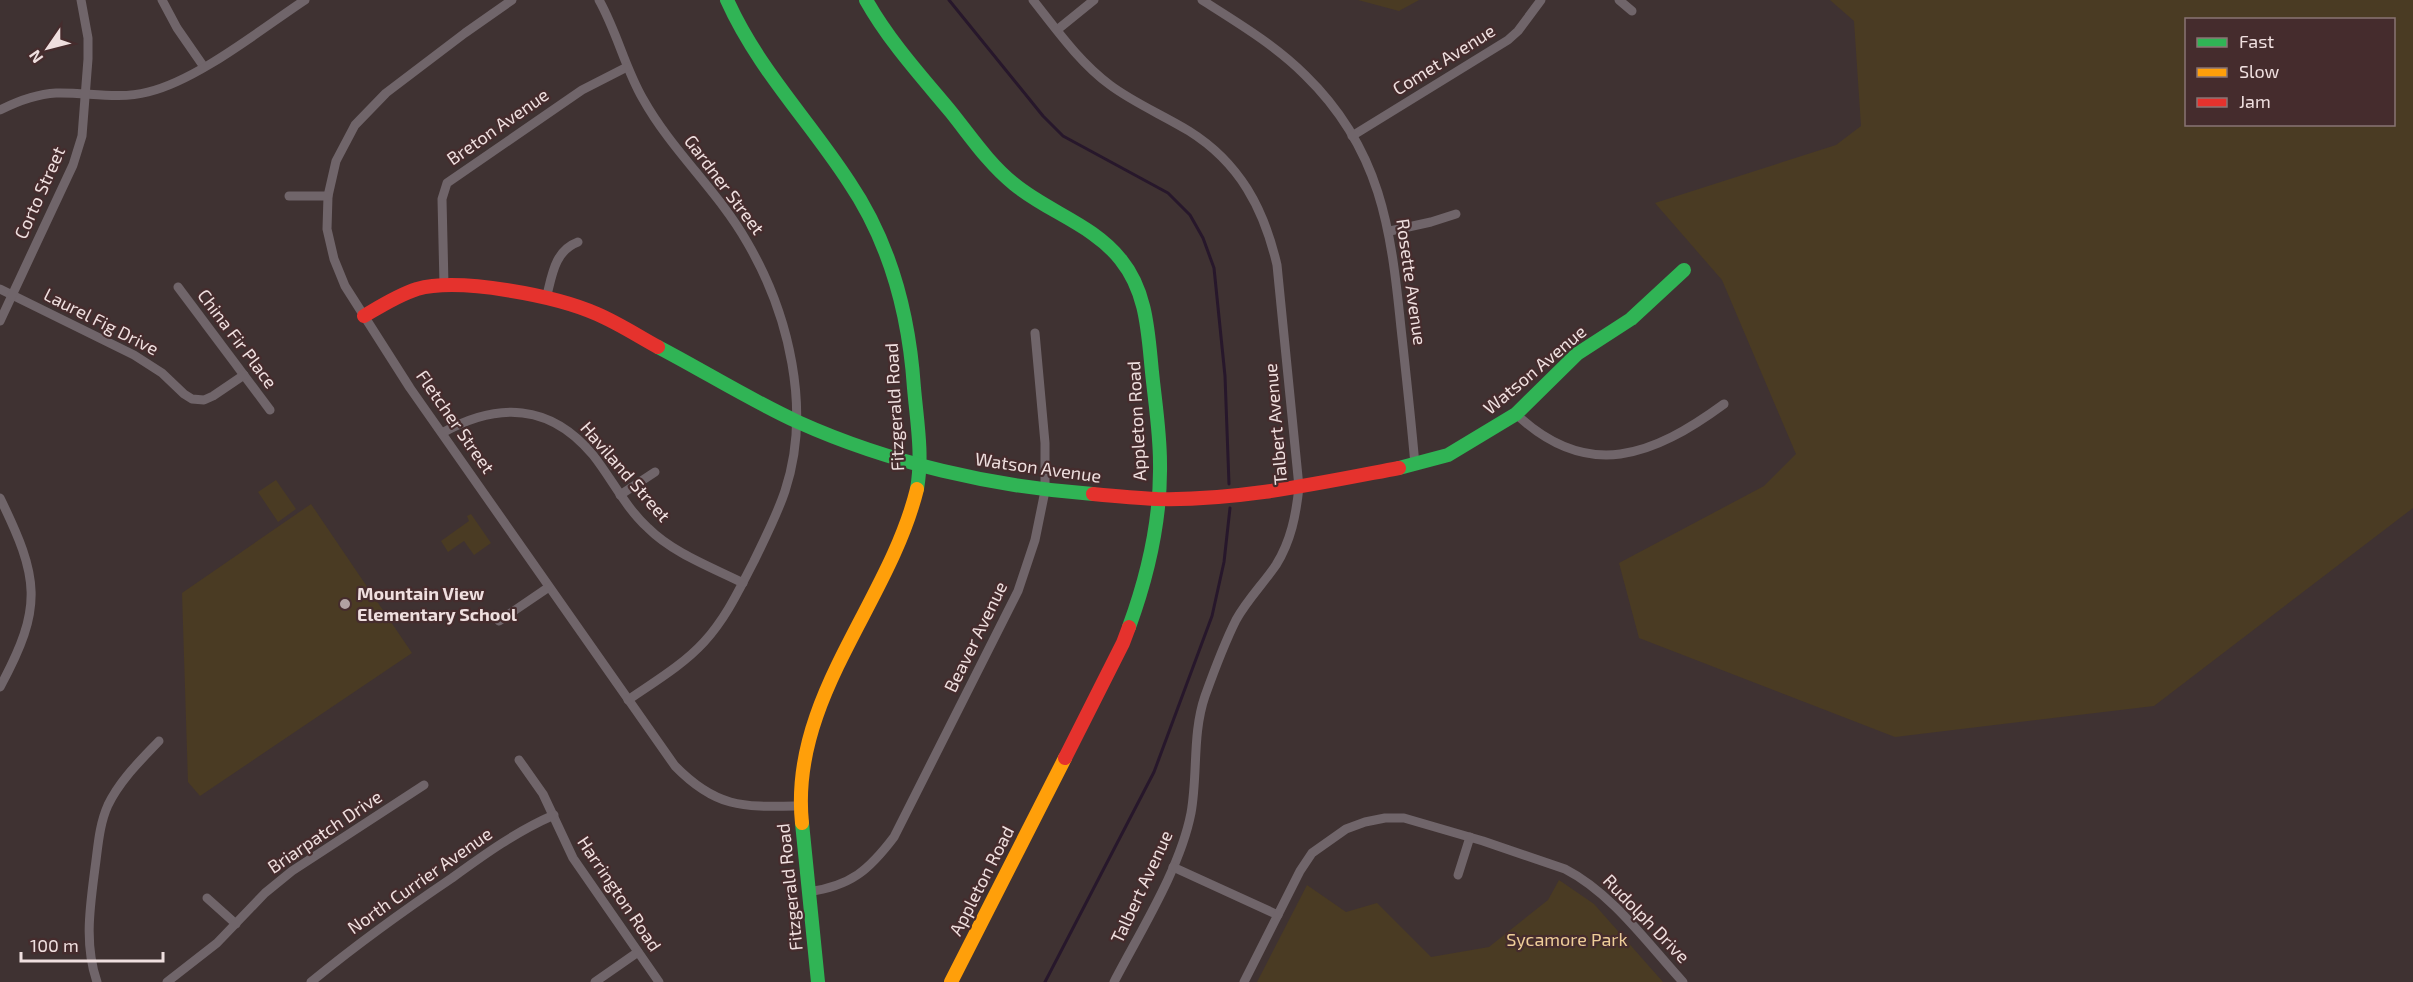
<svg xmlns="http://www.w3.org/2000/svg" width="2413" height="982" viewBox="0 0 2413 982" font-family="'Exo 2',sans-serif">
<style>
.green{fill:#4a3b23;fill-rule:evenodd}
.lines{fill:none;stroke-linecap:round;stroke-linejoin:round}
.stream{stroke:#27172b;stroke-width:3}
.street{stroke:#70656a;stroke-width:9}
.fast{stroke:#30b455;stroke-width:14}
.slow{stroke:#ff9f0a;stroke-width:14}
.jam{stroke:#e5322d;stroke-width:14}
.poi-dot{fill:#b1a2a2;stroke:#452c2d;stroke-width:2}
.labels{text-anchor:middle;stroke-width:4.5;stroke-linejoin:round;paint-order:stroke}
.street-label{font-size:18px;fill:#efdfdf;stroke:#452c2d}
.poi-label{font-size:18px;font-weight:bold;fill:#efdfdf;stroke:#452c2d;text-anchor:start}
.park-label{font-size:18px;fill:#efce99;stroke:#452c2d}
</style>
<rect width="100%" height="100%" fill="#3f3232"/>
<g class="green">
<polygon points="1358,0 1419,0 1399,11"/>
<path d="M1830,0H2413V508L2154,706L1895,737L1639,638L1619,563L1764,486L1796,454L1722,280L1655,203L1836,145L1861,126L1854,21ZM2186,20H2394V124H2186Z"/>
<polygon points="276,480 296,509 278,522 258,492"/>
<polygon points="311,504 412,653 200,796 188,782 182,593"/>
<polygon points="471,514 491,543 474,555 464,541 448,552 441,541 469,521 467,516"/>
<polygon points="1559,880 1594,904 1663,982 1257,982 1307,885 1346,912 1377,903 1431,957 1489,947 1548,900"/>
</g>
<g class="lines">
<g class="stream">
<polyline points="949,0 1043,116 1063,136 1168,193 1190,215 1203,238 1214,268 1225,376 1229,484"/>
<polyline points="1045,982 1154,772 1212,616 1224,562 1230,508"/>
</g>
<g class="street">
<polyline points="162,0 177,28 204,67"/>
<path d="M512,0L465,33L386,93L355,125L336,161L328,196L327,229L334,259L345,286L410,388L675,766C717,809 744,807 800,806"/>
<path d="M599,0C617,32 625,68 643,99C672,151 718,191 747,242C789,314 812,410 785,491C777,515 765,538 754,561C739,590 726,618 704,642C683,665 654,682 628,700"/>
<path d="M1033,0C1056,29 1079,62 1110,85C1134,103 1163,115 1189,131C1240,163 1264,209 1277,265L1299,487C1296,515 1291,541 1276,565C1263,584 1247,600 1236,620C1224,644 1214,671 1205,696C1192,734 1198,774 1191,813C1180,869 1141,930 1114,982"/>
<path d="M1202,0C1238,23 1275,45 1305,75C1381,149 1391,229 1401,328C1406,374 1411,419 1415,465"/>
<polyline points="1619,0 1632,11"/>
<polyline points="1057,30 1094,0"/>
<path d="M0,110C18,101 36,94 56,93C87,92 117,100 148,92C198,80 261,29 305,0"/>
<polyline points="1352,136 1508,40 1518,31 1541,0"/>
<polyline points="289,196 328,196"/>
<polyline points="1390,231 1431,222 1456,214"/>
<polyline points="444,285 442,199 447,183 582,90 627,67"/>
<polyline points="178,287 270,410"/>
<polyline points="0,289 134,355 162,373 184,394 192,399 204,400 213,396 244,375"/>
<path d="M546,299C552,276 554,251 578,242"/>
<polyline points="0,321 73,165 82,136 88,59 88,38 81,0"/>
<path d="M1516,414C1588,482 1653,456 1724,404"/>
<path d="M442,433C497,402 550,403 593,455C612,479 625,507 648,528C673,553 711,567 743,583"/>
<polyline points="620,495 655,472"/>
<path d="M0,498C39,578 44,606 0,687"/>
<polyline points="499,621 549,587"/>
<polyline points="519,760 543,794 573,858 659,982"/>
<polyline points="1173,867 1278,915"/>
<polyline points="1458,875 1470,837"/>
<path d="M808,892C851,886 869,870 894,837L1018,591L1035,540L1045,491V443L1035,333"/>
<polyline points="207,898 236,924"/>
<path d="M97,982C84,944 90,907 95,868C98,847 99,825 108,805C120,780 140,761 159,741"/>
<polyline points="167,982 217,943 265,893 292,871 424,785"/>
<path d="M311,982C356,945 403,911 452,878C485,854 517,831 554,815"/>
<polyline points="595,982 638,952"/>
<path d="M1244,982L1300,871L1312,853L1346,829L1365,822L1385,818H1404L1483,841L1565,869C1612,893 1648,944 1683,982"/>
</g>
<g class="fast">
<path d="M727,0C758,69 808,119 849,182C891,244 909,314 914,388C917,422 923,455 917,489"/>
<path d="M866,0C889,41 921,76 951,112C971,137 989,164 1014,184C1048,212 1094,225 1121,260C1147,292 1148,333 1152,372C1155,402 1160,432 1160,463C1161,518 1148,575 1129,627"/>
<path d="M658,347C704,371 750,400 798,422C889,463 994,487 1093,494"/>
<polyline points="1399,468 1448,455 1516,414 1577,354 1631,319 1684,270"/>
<polyline points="802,823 818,982"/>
</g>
<g class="slow">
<path d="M802,823C789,699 889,603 917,489"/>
<polyline points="951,982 1065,758"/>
</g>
<g class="jam">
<path d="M364,316C381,306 398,295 417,289C460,277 556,296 597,314C618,323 638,336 658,347"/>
<path d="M1093,494C1114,496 1136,498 1157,499C1238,501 1320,483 1399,468"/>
<polyline points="1065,758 1123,643 1129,627"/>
</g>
</g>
<circle class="poi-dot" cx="345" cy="604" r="6"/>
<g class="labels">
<g class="street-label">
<text transform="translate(1444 60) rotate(-32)" y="6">Comet Avenue</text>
<text transform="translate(498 127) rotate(-35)" y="6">Breton Avenue</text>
<text transform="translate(724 185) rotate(53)" y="6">Gardner Street</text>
<text transform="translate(40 193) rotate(-66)" y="6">Corto Street</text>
<text transform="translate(1411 282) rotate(82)" y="6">Rosette Avenue</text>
<text transform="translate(101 322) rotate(27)" y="6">Laurel Fig Drive</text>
<text transform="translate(237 339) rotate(53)" y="6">China Fir Place</text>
<text transform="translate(1535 370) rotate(-40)" y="6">Watson Avenue</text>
<text transform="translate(895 407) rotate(-93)" y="6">Fitzgerald Road</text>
<text transform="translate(1137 421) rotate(-93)" y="6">Appleton Road</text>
<text transform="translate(455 422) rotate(55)" y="6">Fletcher Street</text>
<text transform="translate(1276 424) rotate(-95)" y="6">Talbert Avenue</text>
<text transform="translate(1038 468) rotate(8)" y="6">Watson Avenue</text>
<text transform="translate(625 472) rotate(49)" y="6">Haviland Street</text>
<text transform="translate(976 637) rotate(-64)" y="6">Beaver Avenue</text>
<text transform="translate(325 832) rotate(-34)" y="6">Briarpatch Drive</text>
<text transform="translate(420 881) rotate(-35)" y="6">North Currier Avenue</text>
<text transform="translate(982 881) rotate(-63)" y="6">Appleton Road</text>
<text transform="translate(790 887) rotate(-96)" y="6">Fitzgerald Road</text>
<text transform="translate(1142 887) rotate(-65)" y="6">Talbert Avenue</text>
<text transform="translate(619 894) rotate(56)" y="6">Harrington Road</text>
<text transform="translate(1646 919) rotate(46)" y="6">Rudolph Drive</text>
</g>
<g class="poi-label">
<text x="357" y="600">Mountain View<tspan x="357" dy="21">Elementary School</tspan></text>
</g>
<g class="park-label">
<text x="1567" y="946">Sycamore Park</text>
</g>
</g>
<rect x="2185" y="18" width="210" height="108" fill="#452c2d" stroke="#897474" stroke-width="1.5"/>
<rect x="2197" y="38" width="30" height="9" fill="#30b455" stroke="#897474" stroke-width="1.5"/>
<text x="2239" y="48" font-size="18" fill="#efdfdf">Fast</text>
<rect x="2197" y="68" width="30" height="9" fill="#ff9f0a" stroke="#897474" stroke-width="1.5"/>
<text x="2239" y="78" font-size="18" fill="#efdfdf">Slow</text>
<rect x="2197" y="98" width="30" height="9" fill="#e5322d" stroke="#897474" stroke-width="1.5"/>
<text x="2239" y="108" font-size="18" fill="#efdfdf">Jam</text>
<g transform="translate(48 48) rotate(235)" stroke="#452c2d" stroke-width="4.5" paint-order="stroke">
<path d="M0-4.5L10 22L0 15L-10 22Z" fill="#efdfdf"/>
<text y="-9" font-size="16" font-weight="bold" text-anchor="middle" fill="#efdfdf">N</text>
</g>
<path d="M21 952v9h142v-9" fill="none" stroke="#efdfdf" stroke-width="3"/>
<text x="30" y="952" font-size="18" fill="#efdfdf" stroke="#452c2d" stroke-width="4.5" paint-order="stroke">100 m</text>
</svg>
